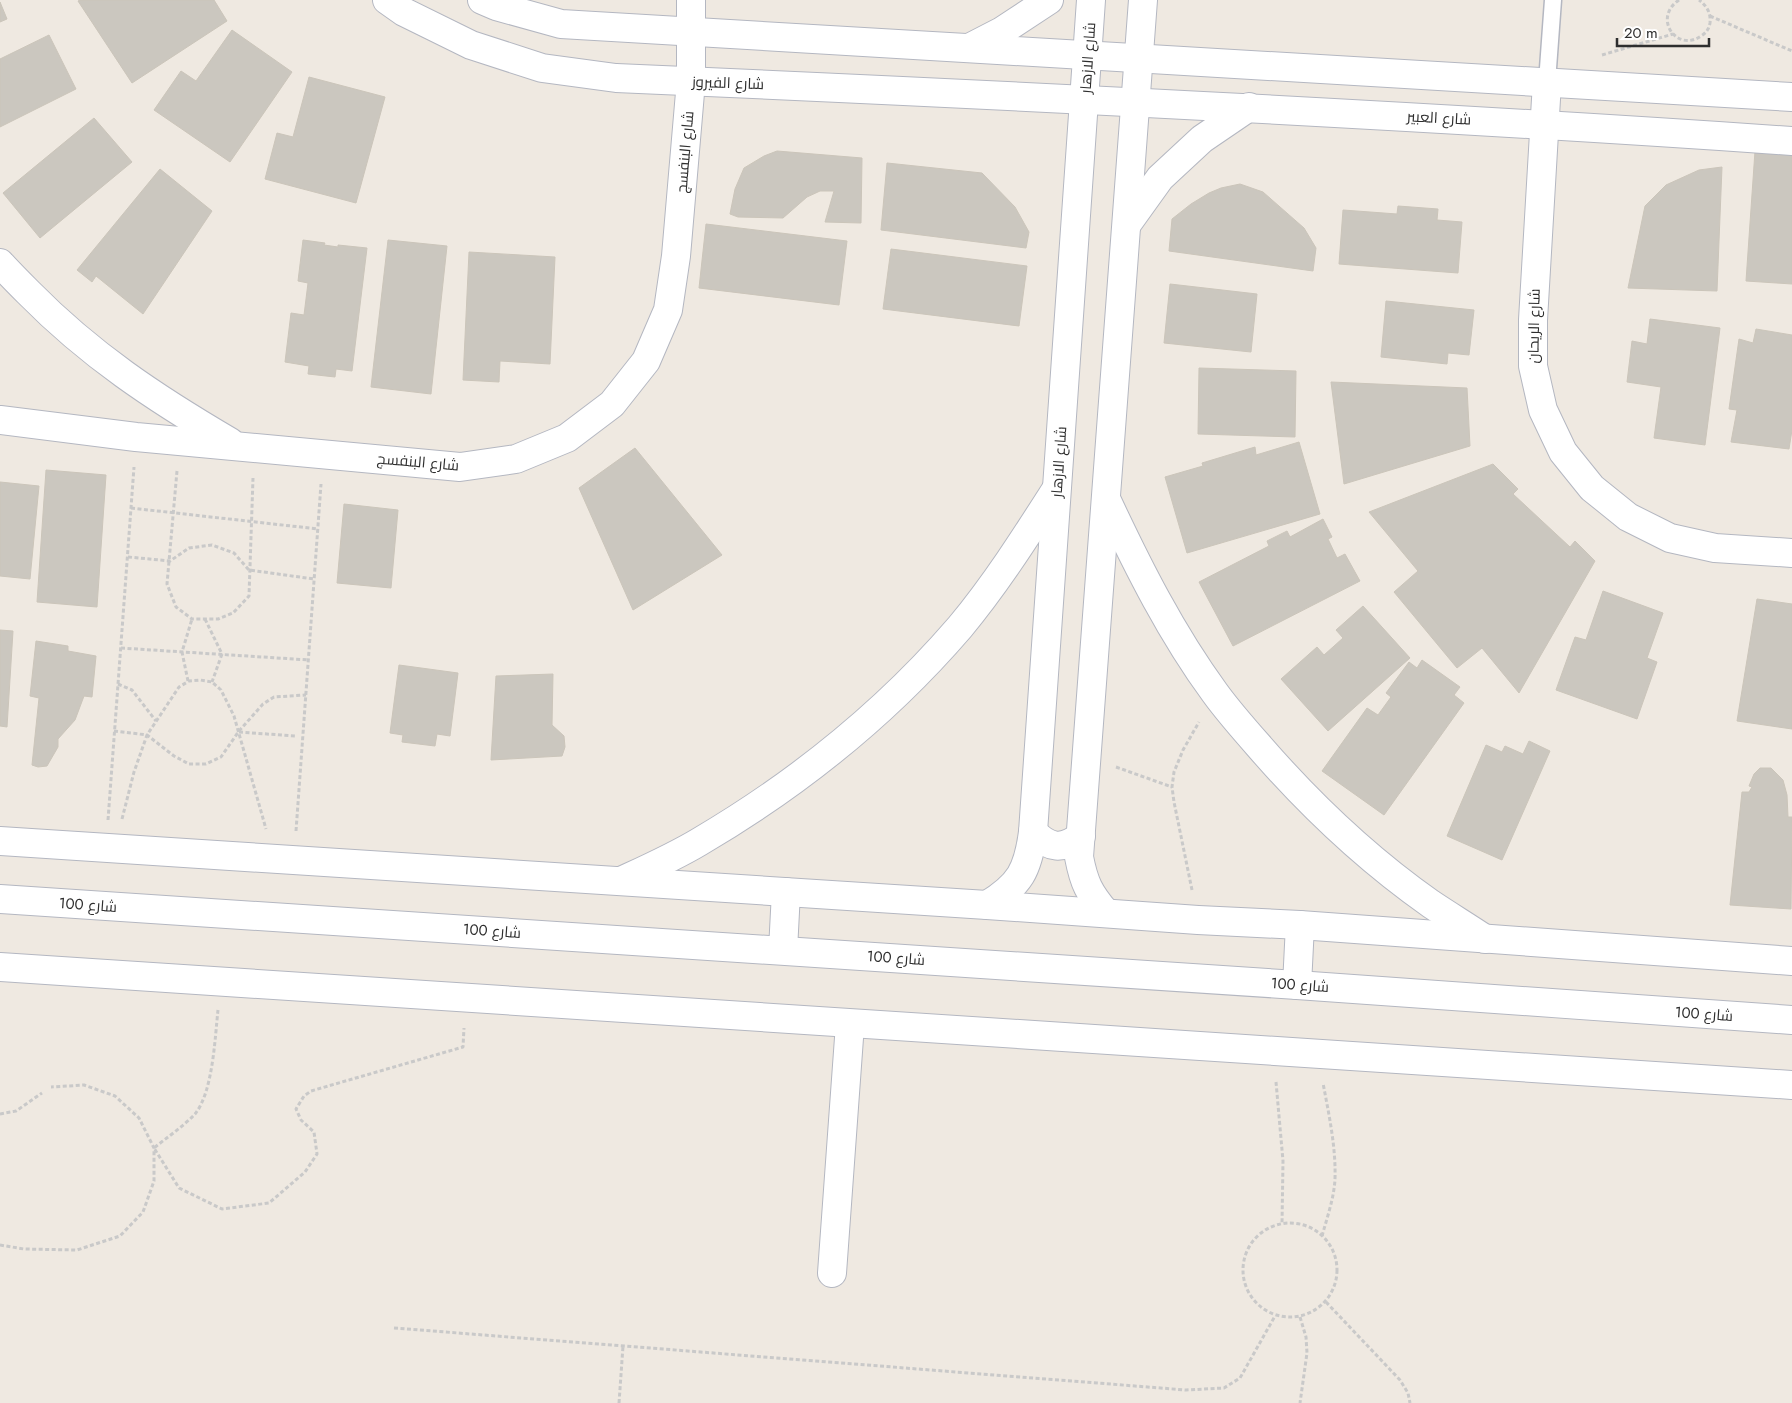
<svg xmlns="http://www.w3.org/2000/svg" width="1792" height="1403" viewBox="0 0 1792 1403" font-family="Jost,Cairo,sans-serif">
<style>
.building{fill:#cbc7bf;stroke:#cbc5ba}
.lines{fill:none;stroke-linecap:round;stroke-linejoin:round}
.service-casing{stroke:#b4b7c1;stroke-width:19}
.minor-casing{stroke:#b4b7c1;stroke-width:30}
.tertiary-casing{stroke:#b4b7c1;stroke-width:30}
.path{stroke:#c9c9c9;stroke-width:3;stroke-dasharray:4 2.5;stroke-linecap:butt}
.service{stroke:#fff;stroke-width:16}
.minor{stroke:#fff;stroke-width:28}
.tertiary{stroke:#fff;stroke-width:28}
.labels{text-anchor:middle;stroke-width:4;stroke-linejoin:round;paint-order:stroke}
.street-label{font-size:15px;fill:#2e2e2e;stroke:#fff}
</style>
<rect width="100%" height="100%" fill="#efe9e1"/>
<g class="building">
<polygon points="80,0 214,0 227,21 132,83 78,1"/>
<polygon points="0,2 7,19 0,22"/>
<polygon points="232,30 292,72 230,162 154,110 181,71 196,81"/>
<polygon points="49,35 76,89 0,127 0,59"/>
<polygon points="309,77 385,97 356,203 265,179 277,133 293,137"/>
<polygon points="94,118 132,162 40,238 3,193"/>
<polygon points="777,151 862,158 861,223 825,222 834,191 820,191 807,197 783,218 738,217 730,214 735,189 744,168 764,156"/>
<polygon points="1755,151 1792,154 1792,284 1746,281"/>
<polygon points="887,163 982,173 1015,207 1029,232 1026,248 881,230"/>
<polygon points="1722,167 1717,291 1628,288 1645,206 1666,185 1699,170"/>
<polygon points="160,169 212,211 143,314 96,276 92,282 77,270"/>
<polygon points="1240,184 1263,192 1304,228 1316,248 1313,271 1169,251 1172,219 1191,204 1209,193 1221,188"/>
<polygon points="1398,206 1438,209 1437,220 1462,222 1458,273 1339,264 1343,210 1397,214"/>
<polygon points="706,224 847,241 839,305 699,288"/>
<polygon points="303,240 325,243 324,245 338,247 338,245 367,248 352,371 336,369 335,377 308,374 309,366 285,362 291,313 304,315 308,283 298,281"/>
<polygon points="388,240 447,246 431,394 371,387"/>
<polygon points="891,249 1027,266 1019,326 883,309"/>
<polygon points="469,252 555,257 550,364 500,361 499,382 463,380"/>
<polygon points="1170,284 1257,294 1251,352 1164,343"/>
<polygon points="1386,301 1474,310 1469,355 1448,353 1447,364 1381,357"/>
<polygon points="1650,319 1720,328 1705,445 1654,438 1661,387 1627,382 1632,341 1647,344"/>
<polygon points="1756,329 1792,335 1792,430 1789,449 1731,442 1737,410 1729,409 1739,339 1753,343"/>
<polygon points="1199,368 1296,371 1295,437 1198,434"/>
<polygon points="1331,382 1467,388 1470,446 1344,484"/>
<polygon points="1299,442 1320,514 1187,553 1165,477 1203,466 1202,463 1255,447 1256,455"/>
<polygon points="635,448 722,555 633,610 579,488"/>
<polygon points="1493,464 1518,489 1513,494 1570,547 1575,541 1595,561 1519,693 1482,648 1457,668 1394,592 1418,571 1369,512"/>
<polygon points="46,470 106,475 97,607 37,602"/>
<polygon points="0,482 39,486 30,579 0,576"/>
<polygon points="344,504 398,510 391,588 337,583"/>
<polygon points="1323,519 1332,537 1328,539 1337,558 1345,554 1360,581 1233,646 1199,582 1269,546 1267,541 1287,531 1290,537"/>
<polygon points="1603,591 1663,613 1647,658 1657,662 1637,719 1556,690 1575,637 1586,640"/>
<polygon points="1757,599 1792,604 1792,729 1737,721"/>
<polygon points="1363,606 1410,658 1328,731 1281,679 1317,647 1324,655 1343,638 1336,630"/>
<polygon points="0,630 13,631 7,727 0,726"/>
<polygon points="36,641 68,646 68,651 96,656 92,697 84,696 75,720 58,739 58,747 47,766 38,767 32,765 39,698 30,696"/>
<polygon points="1422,660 1460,687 1454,695 1464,703 1384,815 1322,771 1367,708 1378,715 1391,697 1386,693 1409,662 1417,668"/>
<polygon points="399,665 458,673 450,736 437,734 435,746 402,742 403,735 390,733"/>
<polygon points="553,674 552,725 564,736 565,747 562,756 491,760 496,676"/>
<polygon points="1529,741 1550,751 1502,860 1447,836 1486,745 1502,752 1505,746 1523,754"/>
<polygon points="1760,768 1771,768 1783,780 1787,795 1788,817 1792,817 1791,909 1730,905 1742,792 1749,792 1752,787 1749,786 1754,774"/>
</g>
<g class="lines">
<defs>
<polyline id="service" points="1547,82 1553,0"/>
<g id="minor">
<path d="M387,0L404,12L471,45L542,68L616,78C1008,95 1400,114 1792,141"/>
<polyline points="482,0 496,6 561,24 1792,97"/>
<polyline points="969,48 1002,31 1049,0"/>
<polyline points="1547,82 1533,320 1533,366 1543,410 1563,452 1592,488 1628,517 1670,538 1715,548 1792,553"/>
<polyline points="1127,224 1160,178 1202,139 1249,107"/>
<path d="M0,263C9,273 19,283 29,293C90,355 155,398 230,442"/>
<polyline points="0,420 136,437 460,467 516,459 567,438 612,404 646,361 668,310 676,256 691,81 691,0"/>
<path d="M1107,501C1138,567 1171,633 1215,693C1228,711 1243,728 1258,745C1309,804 1367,859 1431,904C1449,916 1467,927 1485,939"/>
<path d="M1033,832C1050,849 1062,850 1081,836"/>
<path d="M621,881C647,869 674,857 699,842C796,785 886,713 960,627C995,585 1025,538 1055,491"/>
<path d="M987,905C1020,885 1028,870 1033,832L1091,0"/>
<path d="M1106,913C1089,893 1084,883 1079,857L1143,0"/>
<polyline points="0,967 1792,1085"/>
<polyline points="832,1273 850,1024"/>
</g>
<g id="tertiary">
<polyline points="0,841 987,905 1198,920 1300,925 1792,961"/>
<polyline points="0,899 1297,985 1792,1020"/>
<polyline points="783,950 786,892"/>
<polyline points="1297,985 1300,925"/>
</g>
</defs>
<use href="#service" class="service-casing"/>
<use href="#minor" class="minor-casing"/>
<use href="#tertiary" class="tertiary-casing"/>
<g class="path">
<path d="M1679,0C1652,18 1677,53 1701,36C1706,33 1709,29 1710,23C1711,13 1707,6 1699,0"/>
<polyline points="1710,16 1792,51"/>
<polyline points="1602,55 1673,34"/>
<polyline points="177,471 167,584 176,607 192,619 218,619 233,613 249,596 253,478"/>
<polyline points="131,508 318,529"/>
<polyline points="128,557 170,561 189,548 212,545 234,553 249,570 314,579"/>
<polyline points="205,619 222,654 212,682"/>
<polyline points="121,648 309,660"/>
<polyline points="188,681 182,652 192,619"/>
<polyline points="118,684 132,690 156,721"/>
<polyline points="114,731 147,735 174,756 189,764 206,764 221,757 239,731 263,704 274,697 306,695"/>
<polyline points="239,732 295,736"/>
<polyline points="1116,767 1172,787"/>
<polyline points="122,819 134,772 147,735 179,687 189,681 200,680 212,682 221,690 234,716 266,829"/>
<polyline points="108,820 134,467"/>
<polyline points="296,831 321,484"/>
<polyline points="1192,890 1174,802 1172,787 1174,772 1183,750 1199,722"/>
<path d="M218,1010C215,1037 213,1092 195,1114C184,1126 166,1138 154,1148L179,1188L222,1209L269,1203L305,1172L317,1154L314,1132L301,1120L296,1109L304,1096L311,1091L463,1047L464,1028"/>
<polyline points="1276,1082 1283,1161 1282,1224"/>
<polyline points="0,1114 16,1111 42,1093"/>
<circle cx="1290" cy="1270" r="47"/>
<path d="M1322,1236C1327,1218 1334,1198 1335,1179C1336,1147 1329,1115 1323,1083"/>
<polyline points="0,1245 24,1249 77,1250 120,1236 143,1212 154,1181 154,1148 139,1118 115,1096 84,1085 51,1087"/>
<polyline points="1326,1302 1400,1380 1408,1393 1410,1403"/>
<polyline points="1300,1317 1306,1337 1307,1353 1300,1403"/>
<polyline points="394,1328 1186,1390 1224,1388 1240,1378 1275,1316"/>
<polyline points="619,1403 623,1346"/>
</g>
<use href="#service" class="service"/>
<use href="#minor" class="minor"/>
<use href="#tertiary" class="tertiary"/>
</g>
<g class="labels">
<g class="street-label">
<text transform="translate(1088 58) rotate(-86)" y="5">شارع الازهار</text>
<text transform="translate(728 83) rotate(2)" y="5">شارع الفيروز</text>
<text transform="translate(1439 118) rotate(3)" y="5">شارع العبير</text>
<text transform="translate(685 152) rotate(-85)" y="5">شارع البنفسج</text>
<text transform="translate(1534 326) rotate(-89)" y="5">شارع الريحان</text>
<text transform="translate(418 462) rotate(5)" y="5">شارع البنفسج</text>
<text transform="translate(1059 462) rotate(-86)" y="5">شارع الازهار</text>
<text transform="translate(88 905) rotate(4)" y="5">شارع 100</text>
<text transform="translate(492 931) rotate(4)" y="5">شارع 100</text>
<text transform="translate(896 958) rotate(4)" y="5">شارع 100</text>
<text transform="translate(1300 985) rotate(4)" y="5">شارع 100</text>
<text transform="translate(1704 1014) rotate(4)" y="5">شارع 100</text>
</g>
</g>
<path d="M1617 38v8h92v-8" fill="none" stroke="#2e2e2e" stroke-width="2.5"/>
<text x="1624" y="38" font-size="15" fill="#2e2e2e" stroke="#ffffff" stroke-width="4" paint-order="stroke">20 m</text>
</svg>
